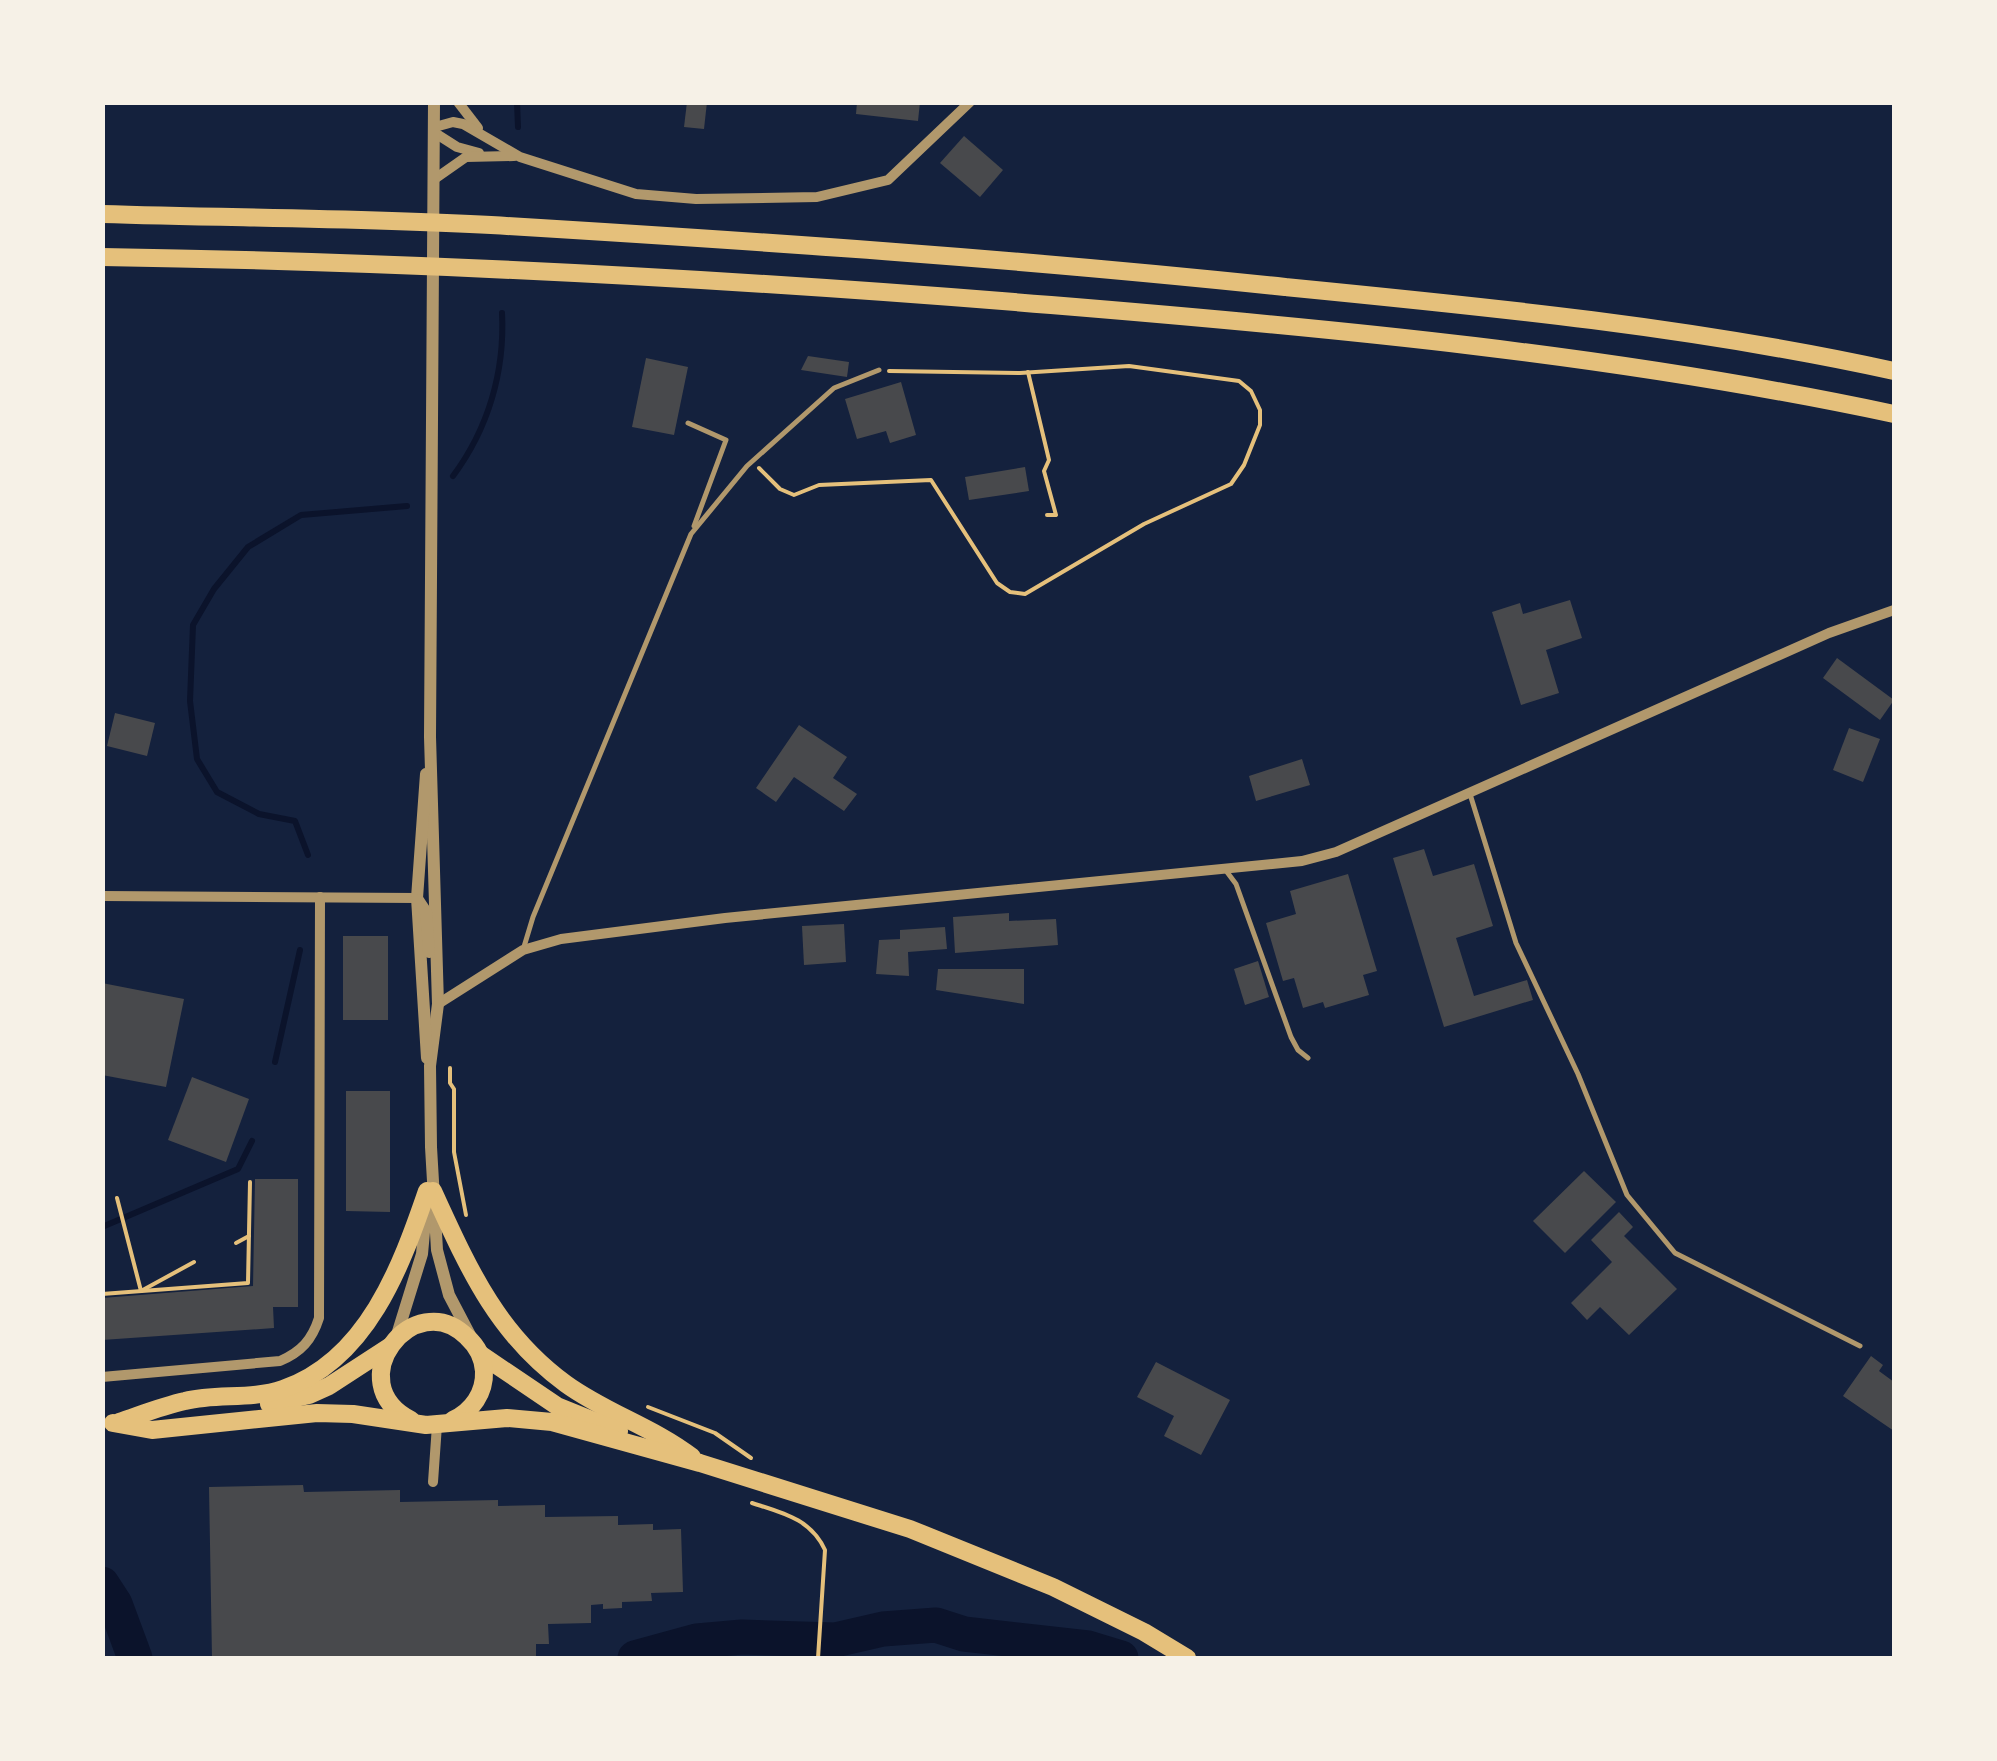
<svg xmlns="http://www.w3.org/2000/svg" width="1997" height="1761" viewBox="0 0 1997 1761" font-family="'Fira Sans',sans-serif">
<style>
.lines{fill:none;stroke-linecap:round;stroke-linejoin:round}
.stream{stroke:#0b132b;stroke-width:6}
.river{stroke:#0b132b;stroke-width:35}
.building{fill:#48494c}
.path{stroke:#e5c07b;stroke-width:4}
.service{stroke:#b1986c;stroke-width:5}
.minor{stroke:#b1986c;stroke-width:10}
.tertiary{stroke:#b1986c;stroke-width:12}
.trunk{stroke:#e5c07b;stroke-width:18}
.motorway{stroke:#e5c07b;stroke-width:18}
</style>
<rect width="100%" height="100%" fill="#14213d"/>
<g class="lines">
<g class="stream">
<polyline points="517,102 518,127"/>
<path d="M453,476C488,429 505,372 502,313"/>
<polyline points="308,855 295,821 259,814 217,792 197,759 190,701 193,625 214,589 248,547 301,515 407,506"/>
<polyline points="275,1062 300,950"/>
<polyline points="102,1227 238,1169 252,1141"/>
</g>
<g class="river">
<polyline points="102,1584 115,1604 135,1658"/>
<polyline points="635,1658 697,1641 742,1637 835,1640 883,1629 936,1625 964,1634 1088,1648 1121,1658"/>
</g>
</g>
<g class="building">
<polygon points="687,102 707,102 704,129 684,127"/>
<polygon points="857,102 920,102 918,121 856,114"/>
<polygon points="964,136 1003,170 980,197 940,163"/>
<polygon points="808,356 849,362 847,377 801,370"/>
<polygon points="646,358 688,367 674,435 632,427"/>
<polygon points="901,382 916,435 890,443 886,431 857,439 845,399"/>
<polygon points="1025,467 1029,491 969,500 965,477"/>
<polygon points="1570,600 1582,638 1546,650 1559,693 1521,705 1492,612 1520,603 1523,614"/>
<polygon points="1837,658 1894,700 1880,720 1823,678"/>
<polygon points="115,713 155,723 147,756 107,746"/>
<polygon points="799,725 847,757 833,778 857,794 844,811 794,777 776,802 756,788"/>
<polygon points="1849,728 1880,739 1863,782 1833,770"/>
<polygon points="1302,759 1310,785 1256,801 1249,776"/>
<polygon points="1424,849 1433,876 1474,864 1493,926 1456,938 1474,996 1527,980 1533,1000 1444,1027 1393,858"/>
<polygon points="1348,874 1377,971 1363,975 1369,995 1325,1008 1323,1002 1303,1008 1294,978 1283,981 1266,923 1296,914 1290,891"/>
<polygon points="1009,913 1009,921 1056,919 1058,945 955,953 953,917"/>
<polygon points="844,924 846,962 804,965 802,926"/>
<polygon points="945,927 947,949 908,952 909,976 876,974 879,940 900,939 900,930"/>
<rect x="343" y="936" width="45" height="84"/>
<polygon points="1258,961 1269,997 1245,1005 1234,969"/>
<polygon points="938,969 1024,969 1024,1004 936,990"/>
<polygon points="102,983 184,999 166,1087 102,1075"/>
<polygon points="192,1077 249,1099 226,1162 168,1140"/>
<polygon points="346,1091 390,1091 390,1212 346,1211"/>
<polygon points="1584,1171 1616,1202 1565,1253 1533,1221"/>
<polygon points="255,1179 298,1179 298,1307 273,1307 274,1328 102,1340 102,1298 253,1286"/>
<polygon points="1619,1212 1633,1227 1624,1236 1677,1289 1629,1335 1600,1307 1587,1320 1571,1303 1612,1262 1591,1240"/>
<polygon points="1871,1356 1883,1365 1879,1371 1894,1382 1894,1431 1843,1396"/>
<polygon points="1156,1362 1230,1400 1201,1455 1164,1436 1174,1416 1137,1397"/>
<polygon points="303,1485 304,1492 400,1490 400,1502 498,1500 498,1506 545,1505 545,1517 618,1516 618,1525 653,1524 653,1530 681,1529 683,1592 651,1593 652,1601 622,1602 622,1608 603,1609 603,1604 591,1605 591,1623 548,1624 549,1644 536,1644 536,1658 212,1658 209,1487"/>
</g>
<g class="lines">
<g class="path">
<polyline points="1028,372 1049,460 1044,471 1056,515 1047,515"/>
<polyline points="759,468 780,489 794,495 819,485 931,480 997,583 1010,592 1025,594 1144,524 1231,484 1244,465 1260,425 1260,410 1251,391 1239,381 1129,366 1020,373 889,371"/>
<polyline points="450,1068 450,1083 454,1089 454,1152 466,1215"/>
<polyline points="117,1198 141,1291 194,1262"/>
<polyline points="236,1243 249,1236"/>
<polyline points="102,1294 248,1283 250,1182"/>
<polyline points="648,1407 715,1433 751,1458"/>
<path d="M752,1503C783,1513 811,1519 825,1550L818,1658"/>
</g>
<g class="service">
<polyline points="688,423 726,440 694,526"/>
<polyline points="1470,794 1516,943 1578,1074 1627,1195 1675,1253 1860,1346"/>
<polyline points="1227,872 1236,884 1291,1037 1298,1050 1308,1058"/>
<polyline points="523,950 533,917 691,534 747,466 834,388 879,370"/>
</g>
<g class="minor">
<polyline points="458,102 478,128"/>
<polyline points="435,127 453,122 463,124 520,157 636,194 696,199 817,197 888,180 970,102"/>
<polyline points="435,133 457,147 479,153"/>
<polyline points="436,178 466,157 514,156"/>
<polyline points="102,896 417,898"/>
<polyline points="437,1008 438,1004 523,950 561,939 725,918 1302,861 1336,852 1829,633 1894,610"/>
<path d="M102,1377L280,1361C301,1352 312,1340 319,1318L320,897"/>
<polyline points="433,1482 437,1425"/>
</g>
<g class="tertiary">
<polyline points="434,102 430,737 438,1004 430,1066 431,1147 437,1250 449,1295 471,1337"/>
<polyline points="426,774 417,898 427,1058"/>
<polyline points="418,900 426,912 429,952"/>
<polyline points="396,1338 422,1254 426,1210"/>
</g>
<g class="trunk">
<path d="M433,1191C468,1267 496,1333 566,1384C606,1413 653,1427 692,1457"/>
<polyline points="480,1354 557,1406 619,1431"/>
<polyline points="269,1404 309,1395 329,1386 389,1347"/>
<path d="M411,1420C338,1383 414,1284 467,1337C477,1346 483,1358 484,1371C485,1393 472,1411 453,1420"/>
<path d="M119,1422C140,1415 162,1406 185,1401C217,1393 251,1400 283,1389C367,1360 401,1267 427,1191"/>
<polyline points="113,1423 152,1430 317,1413 353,1414 426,1425 507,1418 552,1422 700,1463 910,1529 1053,1587 1144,1632 1187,1658"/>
</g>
<g class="motorway">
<path d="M102,214C232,218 362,218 491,225C756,241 1022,259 1285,287C1489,307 1694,327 1894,371"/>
<path d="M102,257C420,262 735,279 1051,305C1333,328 1617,355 1894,414"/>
</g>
</g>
<rect width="1997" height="1761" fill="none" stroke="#f6f1e7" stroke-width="210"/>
</svg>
